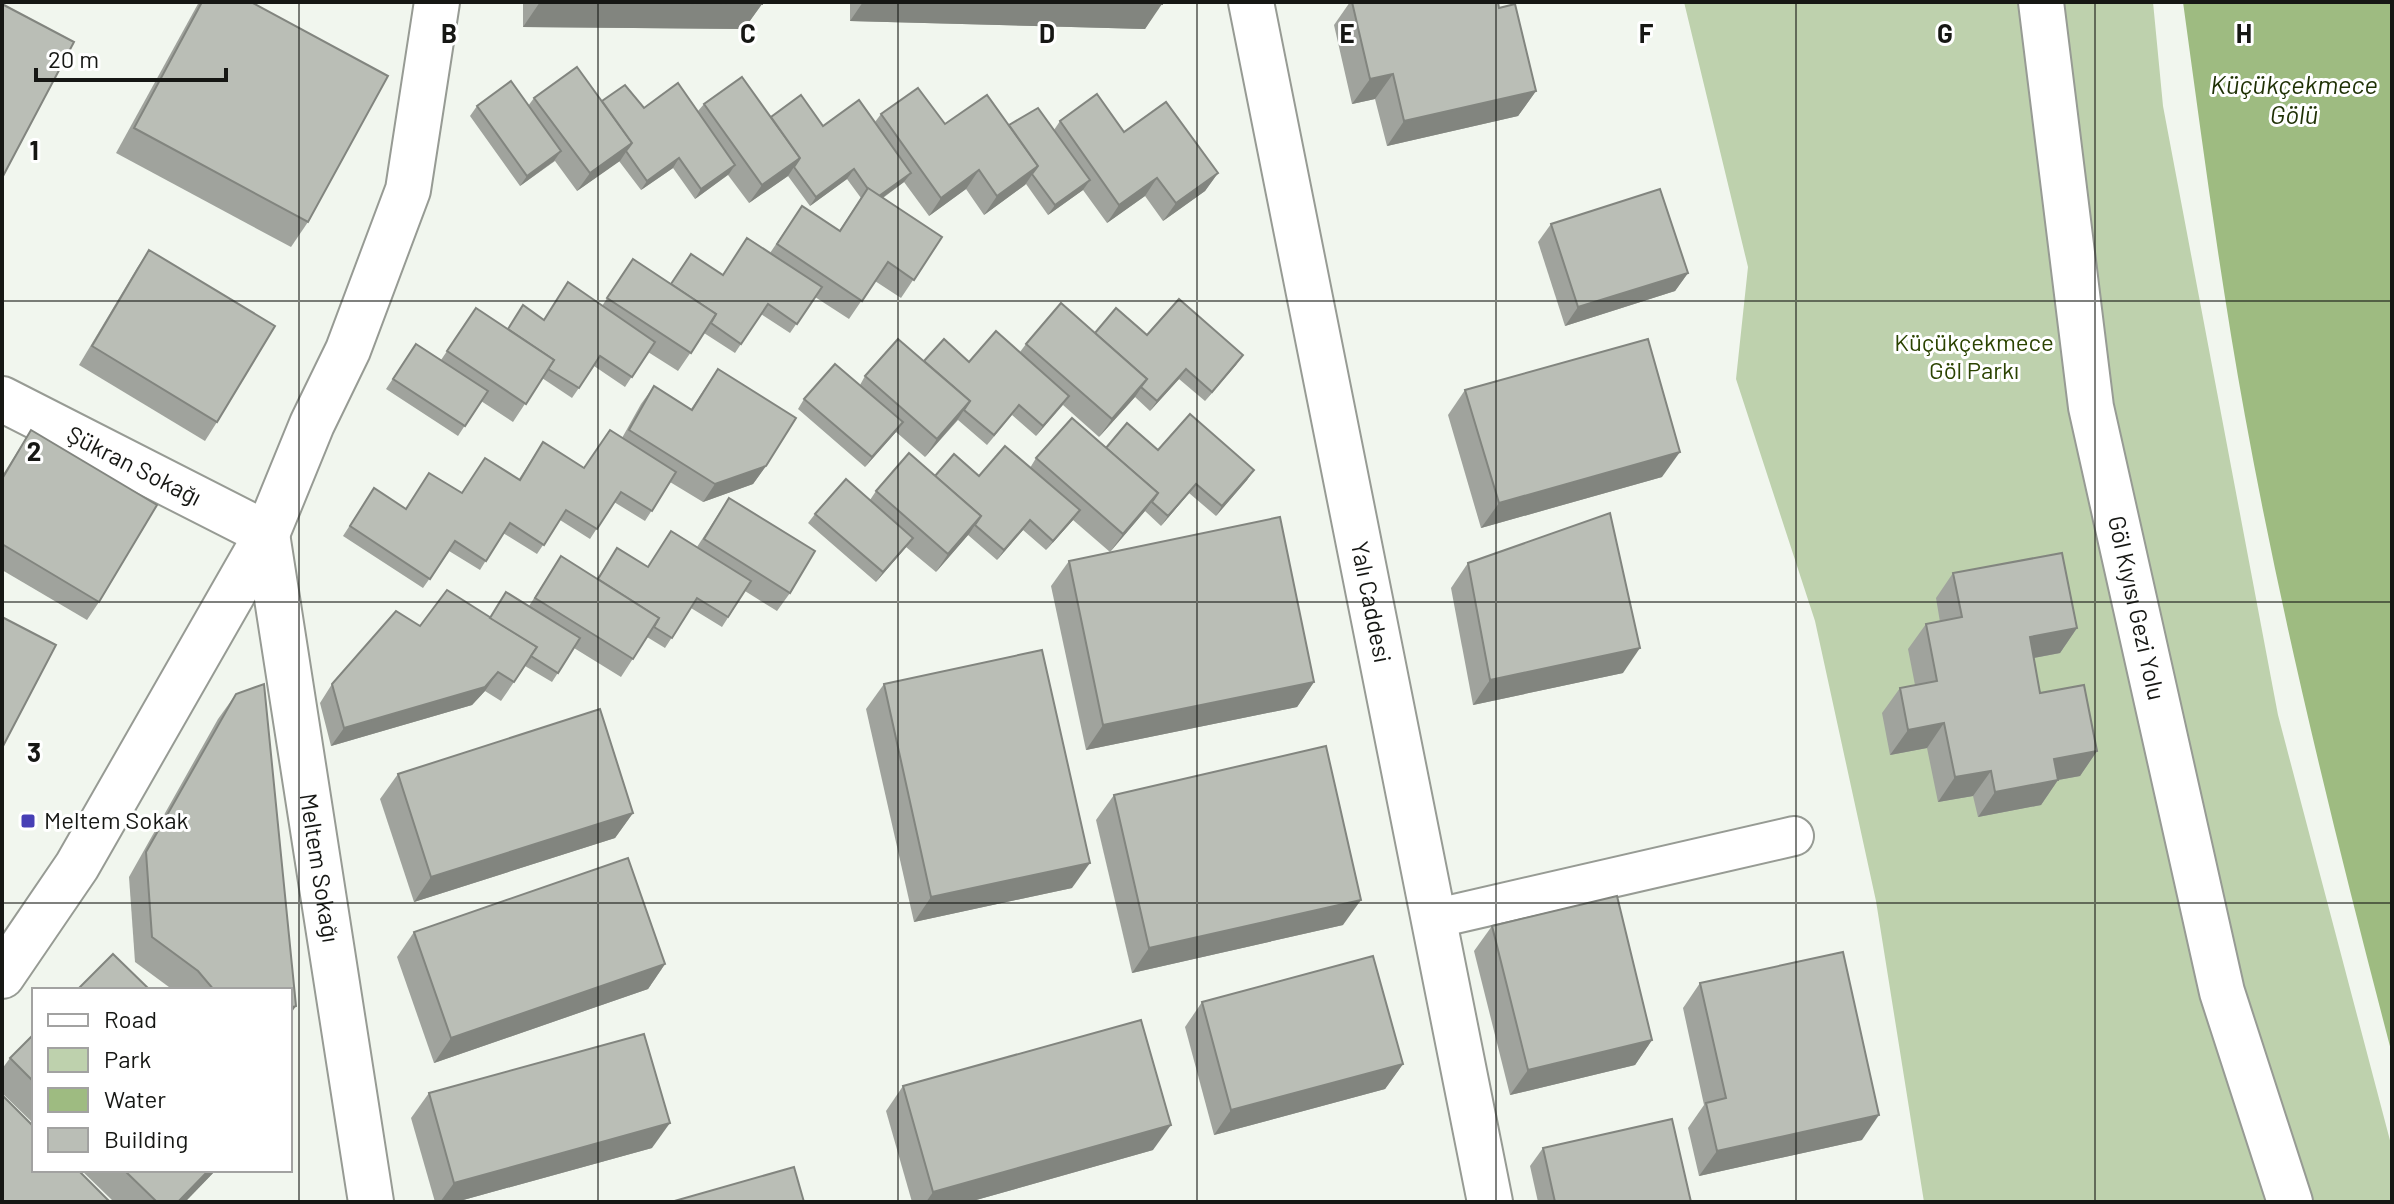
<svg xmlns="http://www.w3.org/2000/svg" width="2394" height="1204" viewBox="0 0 2394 1204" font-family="Barlow,sans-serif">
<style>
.green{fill:#bed1ad}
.water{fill:#9ebb81}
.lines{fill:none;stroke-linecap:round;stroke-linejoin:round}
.service-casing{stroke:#979b94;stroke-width:42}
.pedestrian-casing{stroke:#979b94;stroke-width:48}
.minor-casing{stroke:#979b94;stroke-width:48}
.tertiary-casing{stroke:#979b94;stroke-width:48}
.service{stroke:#fff;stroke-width:38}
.pedestrian{stroke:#fff;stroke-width:44}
.minor{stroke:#fff;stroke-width:44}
.tertiary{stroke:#fff;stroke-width:44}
.wall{fill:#a0a39d}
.shaded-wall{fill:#82857f}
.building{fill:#babeb6;stroke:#82857f;stroke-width:2}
.grid{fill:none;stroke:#161714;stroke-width:2;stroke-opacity:0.55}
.poi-dot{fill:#473fb5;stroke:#fff;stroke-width:3}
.labels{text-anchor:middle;stroke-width:6;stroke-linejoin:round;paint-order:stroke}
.park-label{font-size:24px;fill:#2b4301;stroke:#fff}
.street-label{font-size:24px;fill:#161714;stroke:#fff}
.poi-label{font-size:24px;fill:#161714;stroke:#fff;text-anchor:start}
.water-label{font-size:26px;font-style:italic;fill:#1e3004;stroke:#fff}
.grid-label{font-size:26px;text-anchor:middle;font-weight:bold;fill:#161714;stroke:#fff;stroke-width:6;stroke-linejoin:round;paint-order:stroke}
</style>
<rect width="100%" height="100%" fill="#f1f6ee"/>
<polygon class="green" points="1684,2 2153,2 2163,106 2278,715 2392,1148 2392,1202 1924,1202 1876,901 1815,621 1736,379 1748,267"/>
<path class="water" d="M2183,2H2392V1054C2337,843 2284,631 2245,416C2220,279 2202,140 2183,2Z"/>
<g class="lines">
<defs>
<polyline id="service" points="1433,919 1794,836"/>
<g id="pedestrian">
<path id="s1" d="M2041,2L2091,407L2222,992L2290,1202"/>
</g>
<g id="minor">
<path id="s2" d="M1251,2L1490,1202"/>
<path id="s3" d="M2,399L267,534"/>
</g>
<g id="tertiary">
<path id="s4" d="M267,534L371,1202"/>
<polyline points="2,976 77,866 267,534 312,424 348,350 408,190 437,2"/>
</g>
</defs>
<use href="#service" class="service-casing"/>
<use href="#pedestrian" class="pedestrian-casing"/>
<use href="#minor" class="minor-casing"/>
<use href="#tertiary" class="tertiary-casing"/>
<use href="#service" class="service"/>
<use href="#pedestrian" class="pedestrian"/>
<use href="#minor" class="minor"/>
<use href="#tertiary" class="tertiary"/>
</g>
<g class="wall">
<polygon points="199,2 251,2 308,222 291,247 116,153"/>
<polygon points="523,2 762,2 762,4 744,29 523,27"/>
<polygon points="850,2 1162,2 1145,29 850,21"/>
<polygon points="1350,2 1498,2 1499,8 1536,91 1518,116 1387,146 1375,99 1352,104 1334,25"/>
<polygon points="534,98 602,101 644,108 698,111 704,104 823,126 875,122 881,114 945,124 1009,125 1054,130 1060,121 1124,132 1218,173 1205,191 1163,221 1145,196 1107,223 1083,190 1048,215 1026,184 984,215 966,189 929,216 904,182 883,198 942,237 901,298 875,281 849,319 815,297 790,333 761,314 735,353 704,333 678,371 648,352 625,387 594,366 572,398 542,378 513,422 481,401 458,436 386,389 416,344 441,360 476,308 507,329 544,320 568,282 602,306 633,259 671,284 723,275 770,253 802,206 839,231 861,198 847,179 810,206 788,176 749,203 728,175 695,199 673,168 641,190 619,161 577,191 555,161 520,186 470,116 477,106 528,106"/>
<polygon points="1551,224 1688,273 1675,291 1565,326 1538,242"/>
<polygon points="149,250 217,422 205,441 79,365 137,268"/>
<polygon points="1095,333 1147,335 1243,355 1205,401 1179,379 1150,411 1135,397 1099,437 1063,405 1036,436 1012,415 987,445 958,420 925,457 896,432 865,467 798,409 804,399 860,385 865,376 924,361 969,362 1020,352 1026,344"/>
<polygon points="718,369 766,466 753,484 703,502 670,482 645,521 614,502 590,539 560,520 537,554 503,533 480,570 449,551 423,588 343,536 374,488 405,509 461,493 519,479 543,442 584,468 622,438 641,404 654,386 691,409"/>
<polygon points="1465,390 1662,477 1481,528 1448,415"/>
<polygon points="31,430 99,602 87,620 2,570 2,476"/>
<polygon points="1106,448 1158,450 1254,470 1247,480 1216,516 1189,493 1161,526 1145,511 1110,552 1073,520 1046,550 1023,530 997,560 968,535 936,572 906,547 876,582 808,523 815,514 870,500 876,491 935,476 979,476 1030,468 1036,458"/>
<polygon points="729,498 790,593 777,611 745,591 722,627 691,608 665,648 647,637 621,677 574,648 552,682 525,666 501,701 485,691 472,705 331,746 320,703 332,684 420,626 490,617 529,606 561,556 597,579 617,548 648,567 671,531 697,547"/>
<polygon points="1069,561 1314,682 1297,707 1086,750 1051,586"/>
<polygon points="1468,563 1623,673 1473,705 1451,588"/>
<polygon points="1953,573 2077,628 2060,653 2034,658 2040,693 2097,751 2080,776 2058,780 2041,805 1978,817 1973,796 1938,802 1927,748 1890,755 1882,713 1900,688 1915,685 1908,649 1926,624 1940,622 1936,598"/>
<polygon points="884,684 1072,888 914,922 866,709"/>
<polygon points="236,694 290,990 173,990 135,962 129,877 218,719"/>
<polygon points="398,774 633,813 615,838 414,902 380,799"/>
<polygon points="1114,795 1343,925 1132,973 1096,820"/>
<polygon points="1492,926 1652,1040 1635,1065 1510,1095 1474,951"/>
<polygon points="414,932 665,964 648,989 434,1063 397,957"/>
<polygon points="1700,983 1862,1140 1699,1176 1688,1128 1704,1105 1683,1008"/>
<polygon points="1202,1002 1403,1064 1385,1089 1214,1135 1185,1027"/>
<polygon points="34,1034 34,1124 2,1093 2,1069 10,1058"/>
<polygon points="903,1086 1153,1150 969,1202 912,1202 886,1111"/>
<polygon points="429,1093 652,1148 456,1202 435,1202 411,1118"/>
<polygon points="1543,1148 1691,1202 1538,1202 1530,1166"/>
<polygon points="81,1170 216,1170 185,1202 114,1202"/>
</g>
<g class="shaded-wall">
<polygon points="540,2 762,4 744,29 523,27"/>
<polygon points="863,2 1080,2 1162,4 1145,29 850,21"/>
<polygon points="1393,74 1375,99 1352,104 1370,79"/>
<polygon points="1536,91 1518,116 1387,146 1404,121"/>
<polygon points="632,143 620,161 577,191 590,173"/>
<polygon points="561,151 554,161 520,186 527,176"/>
<polygon points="679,158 673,168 641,190 647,181"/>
<polygon points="800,158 788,176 749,203 762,185"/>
<polygon points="735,165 729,174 695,199 701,189"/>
<polygon points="1038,166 1025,185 984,215 997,196"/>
<polygon points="854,169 847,179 810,206 816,197"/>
<polygon points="979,170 966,189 929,216 941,198"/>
<polygon points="911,173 904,182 868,208 875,199"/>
<polygon points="1218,173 1205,191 1163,221 1176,203"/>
<polygon points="1157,178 1145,196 1107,223 1119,205"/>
<polygon points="1090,180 1083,190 1048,215 1055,205"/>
<polygon points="1688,273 1675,291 1565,326 1578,307"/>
<polygon points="1243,355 1236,365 1205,401 1212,392"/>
<polygon points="1186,369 1179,379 1150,411 1157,401"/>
<polygon points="1147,379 1135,397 1099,437 1112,419"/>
<polygon points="1069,396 1062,405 1036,436 1043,426"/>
<polygon points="970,401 958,419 925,457 937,439"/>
<polygon points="903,422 896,432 865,467 872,457"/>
<polygon points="1680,452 1662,477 1481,528 1499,503"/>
<polygon points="766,466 753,484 703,502 715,484"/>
<polygon points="1254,470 1247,480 1216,516 1222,506"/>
<polygon points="1196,484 1189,493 1161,526 1168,516"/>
<polygon points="1158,493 1145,511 1110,552 1123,534"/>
<polygon points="1080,510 1073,520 1046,550 1053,541"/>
<polygon points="981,516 969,534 936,572 948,554"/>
<polygon points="1030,520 1023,530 997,560 1004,550"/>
<polygon points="913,538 906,547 876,582 883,572"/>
<polygon points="2077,628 2060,653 2012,662 2030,637"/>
<polygon points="1640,648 1623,673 1473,705 1490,680"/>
<polygon points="498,672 485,691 472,705 331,746 344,728"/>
<polygon points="1314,682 1297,707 1086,750 1103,725"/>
<polygon points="1944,723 1927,748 1890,755 1908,730"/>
<polygon points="2097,751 2080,776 2036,784 2054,759"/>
<polygon points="1991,771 1973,796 1938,802 1955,777"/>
<polygon points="2058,780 2041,805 1978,817 1995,792"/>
<polygon points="633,813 615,838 414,902 431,877"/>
<polygon points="1090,863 1072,888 914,922 931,897"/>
<polygon points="1361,900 1343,925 1132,973 1149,948"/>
<polygon points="665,964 648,989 434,1063 451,1038"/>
<polygon points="296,1006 290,1015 290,1008"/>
<polygon points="1652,1040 1635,1065 1510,1095 1528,1070"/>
<polygon points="1403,1064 1385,1089 1214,1135 1231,1110"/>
<polygon points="1879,1115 1862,1140 1699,1176 1717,1151"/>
<polygon points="670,1123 652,1148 456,1202 440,1202 454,1183"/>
<polygon points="1171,1125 1153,1150 969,1202 926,1202 933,1192"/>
<polygon points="209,1170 216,1170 185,1202 178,1202"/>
</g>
<g class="building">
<polygon points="202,2 251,2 388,76 308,222 134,128"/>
<polygon points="549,2 762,2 762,4"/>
<polygon points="1080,2 1162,2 1162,4"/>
<polygon points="1352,2 1498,2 1499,8 1515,4 1536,91 1404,121 1393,74 1370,79"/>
<polygon points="2,4 74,42 2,178"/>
<polygon points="577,67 632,143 590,173 534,98"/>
<polygon points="742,77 800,158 762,185 704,104"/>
<polygon points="511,81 561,151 527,176 477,106"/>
<polygon points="678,83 735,165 701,189 679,158 647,181 626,151 632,143 602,101 625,85 644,108"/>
<polygon points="918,88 945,124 987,95 1038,166 997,196 979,170 941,198 881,114"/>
<polygon points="1097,94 1124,132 1166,102 1218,173 1176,203 1157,178 1119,205 1060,121"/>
<polygon points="801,95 823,126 859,100 911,173 879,196 868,189 854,169 816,197 794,167 800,158 771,117"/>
<polygon points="1038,108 1090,180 1055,205 1032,174 1038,166 1009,125"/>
<polygon points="868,188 942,237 914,280 888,262 862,301 777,244 802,206 840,231"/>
<polygon points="1660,189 1688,273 1578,307 1551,224"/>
<polygon points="747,238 822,287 797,324 768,304 741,344 711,323 716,314 671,284 691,254 723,275"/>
<polygon points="149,250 275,326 217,422 92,346"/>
<polygon points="633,259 716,314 691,353 607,298"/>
<polygon points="568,282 655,342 632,377 600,356 579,388 548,369 554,360 508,329 523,305 544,320"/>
<polygon points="1179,299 1243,355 1212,392 1186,369 1157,401 1141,387 1147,379 1095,333 1116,308 1147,335"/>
<polygon points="1061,303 1147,379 1112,419 1026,344"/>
<polygon points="476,308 554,360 526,404 447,351"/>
<polygon points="996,331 1069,396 1043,426 1019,405 994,435 964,410 970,401 924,361 944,339 969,362"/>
<polygon points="898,339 970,401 937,439 865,376"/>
<polygon points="1648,339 1680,452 1499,503 1465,390"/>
<polygon points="416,344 488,391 465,426 393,379"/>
<polygon points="835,364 903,422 872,457 804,399"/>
<polygon points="718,369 796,418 766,466 715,484 629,430 654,386 692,410"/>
<polygon points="1190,414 1254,470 1222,506 1196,484 1168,516 1152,502 1158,493 1106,448 1127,423 1158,450"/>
<polygon points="1072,418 1158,493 1123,534 1036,458"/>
<polygon points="31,430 157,505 99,602 2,544 2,479"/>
<polygon points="610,430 676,472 652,511 621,492 597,529 566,510 544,545 510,523 486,561 455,541 430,579 350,526 374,488 406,509 429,473 462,493 485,458 520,480 543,442 584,468"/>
<polygon points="1005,446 1080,510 1053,541 1030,520 1004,550 975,525 981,516 935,476 954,454 979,476"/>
<polygon points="909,453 981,516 948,554 876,491"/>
<polygon points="846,479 913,538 883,572 815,514"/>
<polygon points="729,498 815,551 790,593 704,539"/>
<polygon points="1610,513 1640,648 1490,680 1468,563"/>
<polygon points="1280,517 1314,682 1103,725 1069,561"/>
<polygon points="671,531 751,581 728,617 697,598 672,638 654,627 659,618 598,579 617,548 648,567"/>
<polygon points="2062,553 2077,628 2030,637 2040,693 2084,685 2097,751 2054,759 2058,780 1995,792 1991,771 1955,777 1944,723 1908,730 1900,688 1937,681 1926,624 1962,617 1953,573"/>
<polygon points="561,556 659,618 633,659 535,598"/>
<polygon points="447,590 537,647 514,682 498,672 485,687 344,728 332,684 396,611 420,626"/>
<polygon points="506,592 580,638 558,673 531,656 537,647 490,618"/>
<polygon points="2,617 56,645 2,748"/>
<polygon points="1042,650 1090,863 931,897 884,684"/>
<polygon points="264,684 296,1006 290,1008 290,990 214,990 198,971 152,937 146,852 236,694"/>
<polygon points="600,709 633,813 431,877 398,774"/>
<polygon points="1326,746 1361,900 1149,948 1114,795"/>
<polygon points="628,858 665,964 451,1038 414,932"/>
<polygon points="1617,896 1652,1040 1528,1070 1492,926"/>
<polygon points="1843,952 1879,1115 1717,1151 1706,1103 1726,1098 1700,983"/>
<polygon points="113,954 150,990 77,990"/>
<polygon points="1373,956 1403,1064 1231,1110 1202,1002"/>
<polygon points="1141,1020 1171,1125 933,1192 903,1086"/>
<polygon points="34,1034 34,1082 10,1058"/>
<polygon points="644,1034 670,1123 454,1183 429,1093"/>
<polygon points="2,1095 34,1127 34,1170 78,1170 110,1202 2,1202"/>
<polygon points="1672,1119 1691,1202 1555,1202 1543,1148"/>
<polygon points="794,1167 804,1202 671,1202"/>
<polygon points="124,1170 209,1170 178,1202 157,1202"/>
</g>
<path class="grid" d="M299,2V1202M598,2V1202M898,2V1202M1197,2V1202M1496,2V1202M1796,2V1202M2095,2V1202M2,301H2392M2,602H2392M2,903H2392"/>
<rect class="poi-dot" x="20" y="813" width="16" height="16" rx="4"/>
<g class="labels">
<g class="park-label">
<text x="1974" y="351">Küçükçekmece<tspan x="1974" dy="28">Göl Parkı</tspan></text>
</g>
<g class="street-label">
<text dy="8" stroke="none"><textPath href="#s3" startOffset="148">Şükran Sokağı</textPath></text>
<text dy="8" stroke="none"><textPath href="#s2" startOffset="612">Yalı Caddesi</textPath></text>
<text dy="8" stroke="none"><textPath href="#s1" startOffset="614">Göl Kıyısı Gezi Yolu</textPath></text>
<text dy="8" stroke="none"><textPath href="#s4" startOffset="338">Meltem Sokağı</textPath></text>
</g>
<g class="poi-label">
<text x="44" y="829">Meltem Sokak</text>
</g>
<g class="water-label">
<text x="2294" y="94">Küçükçekmece<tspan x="2294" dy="30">Gölü</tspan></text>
</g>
</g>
<g class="grid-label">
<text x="449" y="43">B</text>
<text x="748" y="43">C</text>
<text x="1047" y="43">D</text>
<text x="1347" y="43">E</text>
<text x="1646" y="43">F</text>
<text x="1945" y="43">G</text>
<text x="2244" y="43">H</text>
<text x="34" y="160">1</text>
<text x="34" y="461">2</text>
<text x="34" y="762">3</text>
</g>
<rect width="2394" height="1204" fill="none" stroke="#161714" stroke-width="8"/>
<rect x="32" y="988" width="260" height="184" fill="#ffffff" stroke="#a2a2a1" stroke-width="2"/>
<rect x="48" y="1014" width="40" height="12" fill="#ffffff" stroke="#a2a2a1" stroke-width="2"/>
<text x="104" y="1028" font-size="24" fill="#161714">Road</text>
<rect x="48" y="1048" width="40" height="24" fill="#bed1ad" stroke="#a2a2a1" stroke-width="2"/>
<text x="104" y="1068" font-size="24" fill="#161714">Park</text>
<rect x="48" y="1088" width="40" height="24" fill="#9ebb81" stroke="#a2a2a1" stroke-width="2"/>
<text x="104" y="1108" font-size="24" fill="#161714">Water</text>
<rect x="48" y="1128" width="40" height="24" fill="#babeb6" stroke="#a2a2a1" stroke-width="2"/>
<text x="104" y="1148" font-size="24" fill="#161714">Building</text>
<path d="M36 68v12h190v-12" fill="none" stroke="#161714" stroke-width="4"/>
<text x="48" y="68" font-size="24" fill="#161714" stroke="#ffffff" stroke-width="6" paint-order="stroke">20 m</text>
</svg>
